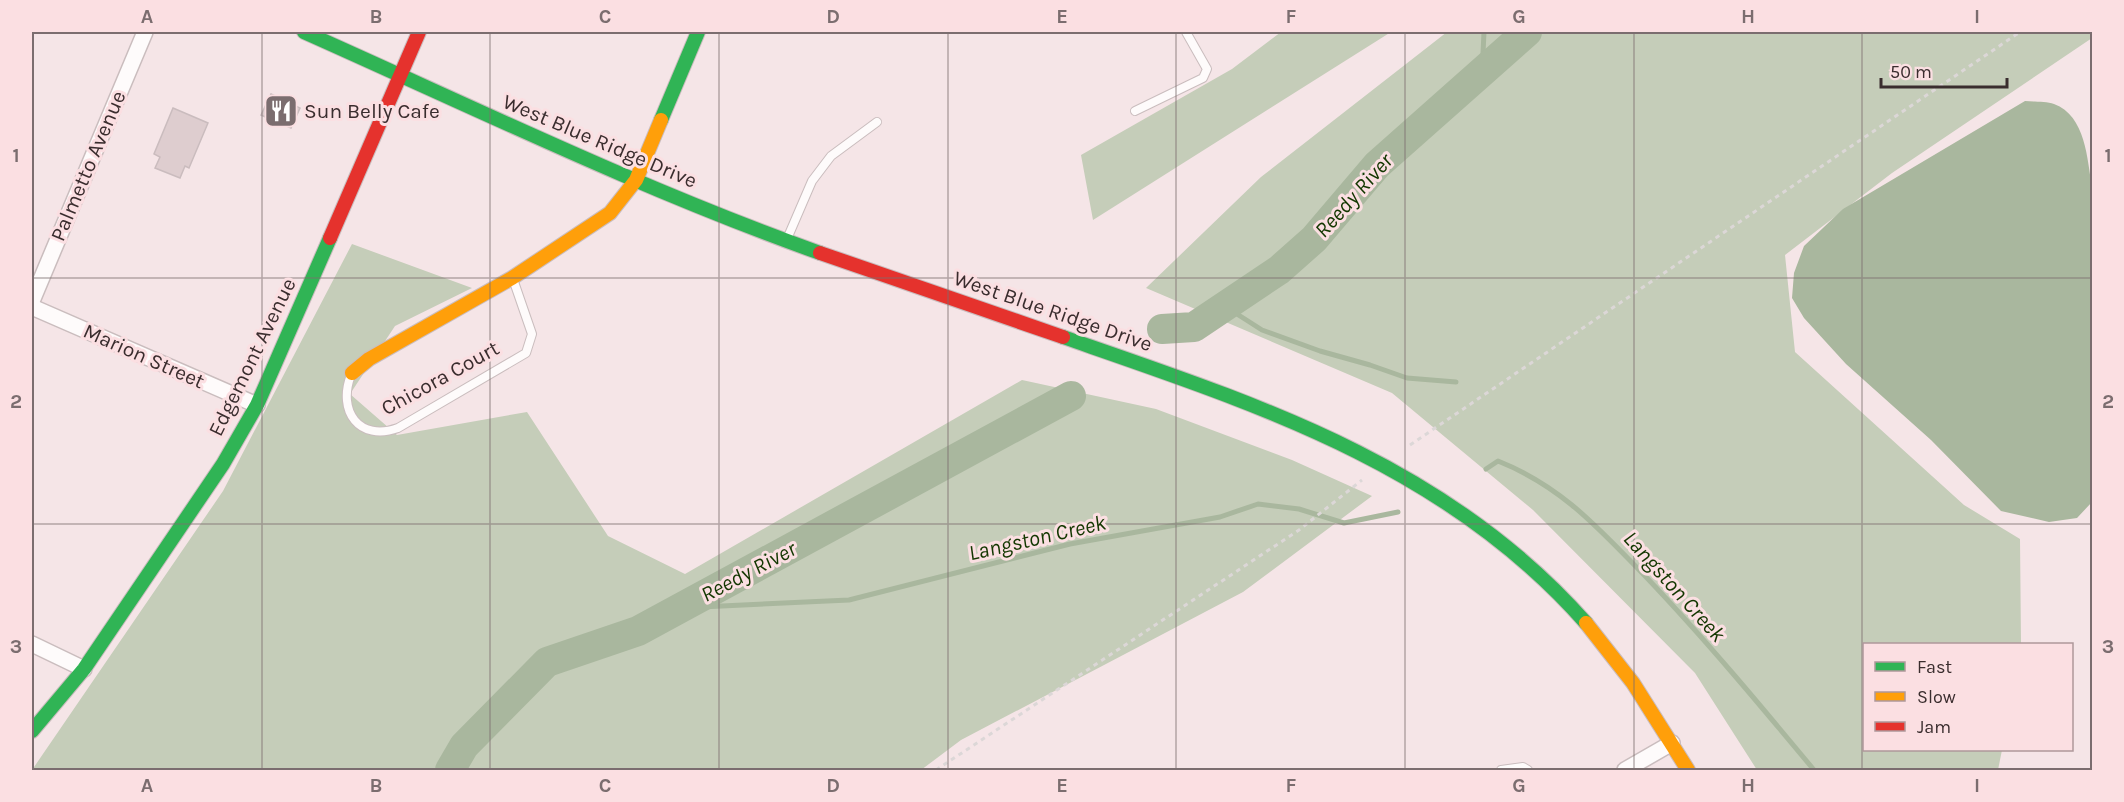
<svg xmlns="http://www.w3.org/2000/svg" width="2124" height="802" viewBox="0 0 2124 802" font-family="Karla,sans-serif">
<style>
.forest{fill:#c5cdb9}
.water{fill:#a9b79e}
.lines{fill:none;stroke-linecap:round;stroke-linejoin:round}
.stream{stroke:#a9b79e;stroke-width:5}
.river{stroke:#a9b79e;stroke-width:30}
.building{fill:#decdcf;stroke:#cabcbe;stroke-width:1.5}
.lane-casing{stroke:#cabdbe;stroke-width:10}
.street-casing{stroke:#cabdbe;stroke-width:18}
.fast-casing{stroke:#cabdbe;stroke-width:16}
.slow-casing{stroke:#cabdbe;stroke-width:16}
.jam-casing{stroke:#cabdbe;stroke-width:16}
.path{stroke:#dcd7d7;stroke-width:3;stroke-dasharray:4.5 4.5;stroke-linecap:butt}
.lane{stroke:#fefbfb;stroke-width:8}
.street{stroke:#fefbfb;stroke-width:15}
.fast{stroke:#30b455;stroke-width:14}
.slow{stroke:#ff9f0a;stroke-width:14}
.jam{stroke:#e5322d;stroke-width:14}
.grid{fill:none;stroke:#7b6d6f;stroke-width:1.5;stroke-opacity:0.55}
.labels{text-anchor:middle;stroke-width:6;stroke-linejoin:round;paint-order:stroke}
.poi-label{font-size:21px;fill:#3a2d2e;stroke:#fbdfe2;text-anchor:start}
.street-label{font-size:21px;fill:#3a2d2e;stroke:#fbdfe2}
.water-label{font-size:22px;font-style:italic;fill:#133700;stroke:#fbdfe2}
.neatline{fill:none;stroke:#7b6d6f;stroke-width:2}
.grid-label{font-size:20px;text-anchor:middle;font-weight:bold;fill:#7b6d6f}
</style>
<rect width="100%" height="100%" fill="#f5e5e7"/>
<g class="forest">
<polygon points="1281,32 1391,32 1093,220 1081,155 1232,69"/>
<polygon points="1447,32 2092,32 2092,38 1892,173 1785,255 1795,352 1964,505 2020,539 2021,644 1864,644 1864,750 2002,750 1998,770 1757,770 1695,673 1533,510 1392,393 1146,288 1261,177"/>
<polygon points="352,244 472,288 395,326 350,394 397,435 527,412 608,536 685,574 1022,380 1156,409 1292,460 1372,496 1243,592 961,740 921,770 32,770 223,491"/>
</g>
<path class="water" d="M2025,101C2034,102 2046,101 2054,104C2086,116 2087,159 2092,187V502L2077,518L2049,522L2001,511L1931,440L1846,364L1804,318L1792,298L1794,273L1804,246L1843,209Z"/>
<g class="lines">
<g class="stream">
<polyline points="1482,75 1484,32"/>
<polyline points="1226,307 1262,330 1320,351 1370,365 1407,378 1456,382"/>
<path d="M1486,469L1498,461C1563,487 1599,529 1647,578C1705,639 1760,705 1814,770"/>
<polyline points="680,608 849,600 1070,544 1220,517 1258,504 1299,509 1344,523 1398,512"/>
</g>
<g class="river">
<polyline points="1162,329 1194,327 1279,270 1314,239 1377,165 1527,32"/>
<polyline points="450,770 464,746 547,662 638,631 1071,396"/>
</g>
</g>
<g class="building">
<polygon points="271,94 300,108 291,128 261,115"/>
<polygon points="173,108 208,123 189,168 185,166 180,178 155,168 160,157 154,154"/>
</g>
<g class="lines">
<defs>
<g id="lane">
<polyline points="1135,111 1203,78 1207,69 1186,32"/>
<polyline points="787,239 812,181 831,156 877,122"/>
<path d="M351,375C337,411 359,442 398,428L526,353L532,334L513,279"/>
<polyline points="1501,770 1523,767 1528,770"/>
</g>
<g id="street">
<polyline points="32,301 145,32"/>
<polyline points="32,307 257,405"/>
<polyline points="32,644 84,669"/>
<polyline points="1625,770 1672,743"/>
</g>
<g id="fast">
<path d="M304,32C475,108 643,190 820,253"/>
<polyline points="661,120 698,32"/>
<path d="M1063,337C1256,404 1446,464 1586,623"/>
<polyline points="32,731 84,669 223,464 257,405 330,238"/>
</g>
<g id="slow">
<polyline points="352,373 369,359 512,278 610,213 636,180 661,120"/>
<polyline points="1586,623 1633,683 1688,770"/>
</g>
<g id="jam">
<polyline points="330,238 419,32"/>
<polyline points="820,253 1063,337"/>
</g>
</defs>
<use href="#lane" class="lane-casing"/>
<use href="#street" class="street-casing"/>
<use href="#fast" class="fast-casing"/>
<use href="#slow" class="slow-casing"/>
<use href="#jam" class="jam-casing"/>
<g class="path">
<polyline points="1410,445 2020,32"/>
<polyline points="936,770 1299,530 1362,480"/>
</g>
<use href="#lane" class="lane"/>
<use href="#street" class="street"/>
<use href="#fast" class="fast"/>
<use href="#slow" class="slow"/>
<use href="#jam" class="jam"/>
</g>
<path class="grid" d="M262,32V770M490,32V770M719,32V770M948,32V770M1176,32V770M1405,32V770M1634,32V770M1862,32V770M32,278H2092M32,524H2092"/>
<defs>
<symbol id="restaurant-square" viewBox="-11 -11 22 22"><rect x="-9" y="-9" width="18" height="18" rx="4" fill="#7b6d6f" stroke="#fbdfe2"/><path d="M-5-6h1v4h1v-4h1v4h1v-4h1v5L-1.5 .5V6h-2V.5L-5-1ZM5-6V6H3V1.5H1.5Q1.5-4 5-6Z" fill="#fff"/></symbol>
</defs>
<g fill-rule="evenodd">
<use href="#restaurant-square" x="262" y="92" width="38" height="38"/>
</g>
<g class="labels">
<g class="poi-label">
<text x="304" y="118">Sun Belly Cafe</text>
</g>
<g class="street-label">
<text transform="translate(600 141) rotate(23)" y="7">West Blue Ridge Drive</text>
<text transform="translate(88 166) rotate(-67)" y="7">Palmetto Avenue</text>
<text transform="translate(1053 311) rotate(19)" y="7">West Blue Ridge Drive</text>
<text transform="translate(144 356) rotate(24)" y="7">Marion Street</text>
<text transform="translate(252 357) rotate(-64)" y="7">Edgemont Avenue</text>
<text transform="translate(440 378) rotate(-29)" y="7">Chicora Court</text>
</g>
<g class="water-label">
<text transform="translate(1353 195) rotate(-48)" y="8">Reedy River</text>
<text transform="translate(1037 537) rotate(-13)" y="8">Langston Creek</text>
<text transform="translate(748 571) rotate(-28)" y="8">Reedy River</text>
<text transform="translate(1675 586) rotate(48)" y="8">Langston Creek</text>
</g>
</g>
<rect width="2124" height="802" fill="none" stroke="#fbdfe2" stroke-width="66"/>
<rect x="1863" y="643" width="210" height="108" fill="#fbdfe2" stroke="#ae989a" stroke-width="1.5"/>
<rect x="1875" y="662" width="30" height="9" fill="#30b455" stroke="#ae989a" stroke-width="1.5"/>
<text x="1917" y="673" font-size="18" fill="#3a2d2e">Fast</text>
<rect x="1875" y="692" width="30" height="9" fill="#ff9f0a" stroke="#ae989a" stroke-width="1.5"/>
<text x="1917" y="703" font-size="18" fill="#3a2d2e">Slow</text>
<rect x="1875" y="722" width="30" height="9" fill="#e5322d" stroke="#ae989a" stroke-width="1.5"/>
<text x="1917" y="733" font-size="18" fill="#3a2d2e">Jam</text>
<path d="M1881 78v9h126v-9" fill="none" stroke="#3a2d2e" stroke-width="3"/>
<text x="1890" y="78" font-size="18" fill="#3a2d2e" stroke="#fbdfe2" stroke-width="4.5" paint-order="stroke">50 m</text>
<rect x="33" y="33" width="2058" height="736" class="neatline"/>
<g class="grid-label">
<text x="147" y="23">A</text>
<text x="376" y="23">B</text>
<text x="605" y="23">C</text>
<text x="833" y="23">D</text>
<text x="1062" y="23">E</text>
<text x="1291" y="23">F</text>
<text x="1519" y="23">G</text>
<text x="1748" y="23">H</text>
<text x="1977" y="23">I</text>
<text x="16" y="162">1</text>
<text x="2108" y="162">1</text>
<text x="16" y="408">2</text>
<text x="2108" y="408">2</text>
<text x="16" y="653">3</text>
<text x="2108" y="653">3</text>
<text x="147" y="792">A</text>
<text x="376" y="792">B</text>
<text x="605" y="792">C</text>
<text x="833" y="792">D</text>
<text x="1062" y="792">E</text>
<text x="1291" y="792">F</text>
<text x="1519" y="792">G</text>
<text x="1748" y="792">H</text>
<text x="1977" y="792">I</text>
</g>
</svg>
